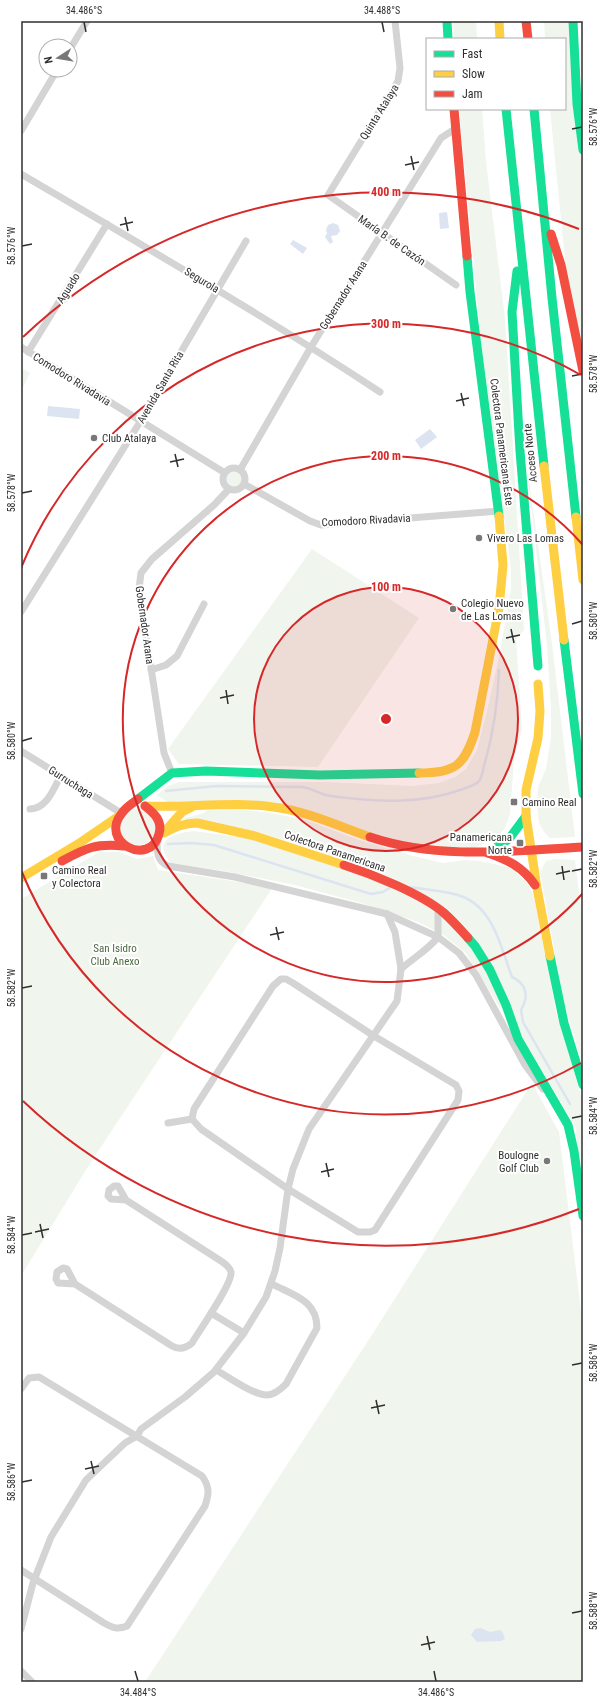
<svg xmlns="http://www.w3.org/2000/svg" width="604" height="1703" viewBox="0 0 604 1703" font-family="'Roboto Condensed',sans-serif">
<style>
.green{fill:#f0f5ed}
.water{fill:#dbe4f0}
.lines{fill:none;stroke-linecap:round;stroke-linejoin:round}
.stream{stroke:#dbe4f0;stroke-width:2.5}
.street{stroke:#d4d4d4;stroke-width:7}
.fast{stroke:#16e098;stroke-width:9}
.slow{stroke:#ffcf43;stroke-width:9}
.jam{stroke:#f24e42;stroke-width:9}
.ticks{fill:none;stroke:#2f2f2f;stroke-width:1.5}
.ring{fill:none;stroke:#d62828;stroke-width:2}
.poi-dot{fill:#787878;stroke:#fff;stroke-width:1.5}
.labels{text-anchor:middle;stroke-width:4;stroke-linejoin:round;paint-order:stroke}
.street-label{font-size:11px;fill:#2f2f2f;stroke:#fff}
.poi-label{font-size:11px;fill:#2f2f2f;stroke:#fff;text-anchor:start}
.park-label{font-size:11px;fill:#4c693f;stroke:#fff}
.centre{fill:#d62828;stroke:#fff;stroke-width:2}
.ring-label{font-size:12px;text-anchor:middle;font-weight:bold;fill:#d62828;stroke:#fff;stroke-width:4;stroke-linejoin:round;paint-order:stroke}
.neatline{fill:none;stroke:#2f2f2f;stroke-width:1.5}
.ticks-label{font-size:10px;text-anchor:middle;fill:#2f2f2f}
</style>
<rect width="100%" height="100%" fill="#fff"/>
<g class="green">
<polygon points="453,21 476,21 477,39 454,39"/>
<polygon points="544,21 570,21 574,104 583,170 583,345 567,279 550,109 565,109 565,39 545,39"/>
<polygon points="459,109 482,109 486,161 505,319 524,630 516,639 522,730 514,760 510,814 504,830 494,839 469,850 418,846 387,839 312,812 169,803 157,795 168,786 179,782 326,782 412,786 439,783 455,777 466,769 477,750 488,707 500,652 511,589 511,569 481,341"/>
<polygon points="21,368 30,373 22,389 21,388"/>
<polygon points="525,452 552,644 575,837 550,838 544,832 539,823 537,806 538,787 546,769 551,737 551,710 547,645"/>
<circle cx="235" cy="479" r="8"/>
<polygon points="312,549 419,618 318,767 179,764 168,749"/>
<polygon points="236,809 271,813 306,820 359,840 413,856 443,863 465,860 479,861 512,868 529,886 534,897 556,1012 583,1102 583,1180 575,1126 520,1033 503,988 448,912 382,874 297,844 260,833 183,819 204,813 207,810"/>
<circle cx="138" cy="827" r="18"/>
<path d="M194,831L253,839L367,876L416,899L441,915L471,948L484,967L504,1007L500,1008L465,952L442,934L418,922L358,902L295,885L230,872L171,863C151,840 174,833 194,831Z"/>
<polygon points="99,852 120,852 137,859 153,856 158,870 273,887 89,1165 21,1276 21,899"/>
<polygon points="555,859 575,860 583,924 583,1066 564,1002 540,872 546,861"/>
<polygon points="532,1083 559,1132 583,1327 583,1682 145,1682 368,1341"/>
</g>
<g class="water">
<polygon points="447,212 449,228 440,229 439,213"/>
<polygon points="333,223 338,225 340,231 337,235 331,236 333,242 330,244 325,237 327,233 326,230 328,225"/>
<polygon points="293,240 307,248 303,254 290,244"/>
<polygon points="48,406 80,409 79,419 47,416"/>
<polygon points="430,429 437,437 421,449 415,440"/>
<polygon points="481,1628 490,1632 500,1630 503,1633 505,1639 501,1641 477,1642 471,1635 475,1629"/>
</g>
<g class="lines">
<g class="stream">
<path d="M166,791L216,786L302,787C313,788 320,795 331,796C375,802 420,805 463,789C468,787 476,785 479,781C482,777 483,770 484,766C493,735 498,702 499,670"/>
<polyline points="168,844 191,843 214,845 371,894 383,892 391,887"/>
<path d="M410,887C426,890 445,890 461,896C494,908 501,948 512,977C527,984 529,996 521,1010L523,1022L570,1104"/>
</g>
<g class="street">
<polyline points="395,21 400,68 398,81 328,195 456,285"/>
<polyline points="70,49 87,21"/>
<polyline points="21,131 57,70"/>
<path d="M21,174C142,245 263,315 380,392"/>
<polyline points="21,347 225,473"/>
<polyline points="28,352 107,224"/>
<circle cx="234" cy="479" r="11"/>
<polyline points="240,470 311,347 441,138 455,129"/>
<polyline points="244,484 310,521 321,525 499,511"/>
<polyline points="21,612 140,422 246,241"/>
<polyline points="151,670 166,665 177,656 204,604"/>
<polyline points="21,751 121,813"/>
<polyline points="172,773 164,753 139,589 141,573 152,559 214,505 229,489"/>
<path d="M30,809C47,809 54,788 61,775"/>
<path d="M157,842C157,852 157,861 168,866L235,877L387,914L438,937L459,953L476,975L525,1065L543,1089"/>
<path d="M401,969C413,958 428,950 438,937V909"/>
<polygon points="281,979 286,979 293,983 374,1036 456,1085 459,1091 458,1100 375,1230 370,1232 358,1232 288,1189 201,1129 192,1119 194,1109 273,986"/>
<polyline points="168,1123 192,1119"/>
<path d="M75,1284L67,1269L63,1268L57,1272L56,1279L58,1283L75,1284L172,1346C179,1350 185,1349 192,1343C199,1331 233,1283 231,1272C230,1267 225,1264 221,1261L126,1200L118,1186H114L109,1190L108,1196L111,1199L126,1200"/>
<polyline points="211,1313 244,1333"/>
<path d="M216,1370C229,1377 253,1395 267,1395C274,1395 281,1389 286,1384L317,1328C317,1300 293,1295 272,1284"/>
<path d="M21,1389L29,1378L39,1377L202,1476C210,1487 209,1494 205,1506L127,1626C118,1630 113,1628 104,1623L21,1570"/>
<polyline points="21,1629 33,1583 51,1537 86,1480 125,1443 137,1436 141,1429 185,1397 214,1372 244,1333 266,1297 275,1271 280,1248 288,1189 293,1169 309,1129 397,1001 401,969 395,932 387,914"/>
<polyline points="21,1671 32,1682"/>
</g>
<g class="fast">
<polyline points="447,21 448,39"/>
<polyline points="573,21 577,104 583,150"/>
<polyline points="506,109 544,466"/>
<polyline points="534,109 552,298 576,517"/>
<polyline points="467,256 470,292 499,516"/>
<polyline points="517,271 512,312 520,451 538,666"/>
<polyline points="564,640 583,794"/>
<polyline points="138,799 172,773 206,771 320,775 419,773"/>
<polyline points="488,853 509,839 526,816"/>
<polyline points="468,938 475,946 490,970 506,1005 518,1039 568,1125 574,1151 583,1216"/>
<polyline points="550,956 564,1023 583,1085"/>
</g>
<g class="slow">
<polyline points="499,21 500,39"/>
<polyline points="544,466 564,640"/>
<polyline points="576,517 583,580"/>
<polyline points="538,684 540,711 538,738 526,790 526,816 537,888 550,956"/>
<path d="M419,773C455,773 464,766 475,732L499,608L503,565L499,516"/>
<path d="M145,806C188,808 231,801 273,807C307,811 338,826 370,837"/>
<polyline points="166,830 182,812 192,807"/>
<path d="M164,833C175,827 184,823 197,823L255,836L344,865"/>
<polyline points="21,878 81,842 119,816"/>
</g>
<g class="jam">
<polyline points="526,21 528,39"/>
<polyline points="454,109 467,256"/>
<polyline points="551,234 561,265 583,371"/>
<path d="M138,799C133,803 126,807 122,813C98,842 150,868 159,834C163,821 154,813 145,806"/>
<path d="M370,837C439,860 511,851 583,847"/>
<path d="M488,853C508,860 523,867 535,885"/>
<path d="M62,861C86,848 96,843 124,846"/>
<path d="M344,865C372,874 422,894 444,913C453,921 460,929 468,938"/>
</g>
</g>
<path class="ticks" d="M84,22L86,32M382,22L384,32M572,129L582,127M411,156L414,170M405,165L419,162M125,217L128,231M120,225L133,222M22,246L32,244M572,376L582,374M461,393L464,406M456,401L469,398M175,454L178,467M170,462L184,459M22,493L32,491M572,624L582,621M511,629L514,643M506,638L520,635M226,690L228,704M220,698L234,695M22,741L32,738M562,866L564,880M572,871L582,869M556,874L570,871M276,927L279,940M270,935L284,932M22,988L32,986M572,1118L582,1116M326,1163L329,1177M321,1172L334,1169M40,1224L43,1238M35,1232L49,1229M22,1235L32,1233M572,1365L582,1363M376,1400L379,1414M371,1408L385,1405M91,1461L94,1474M85,1469L99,1466M22,1482L32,1480M572,1613L582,1611M427,1636L430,1650M421,1645L435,1642M135,1671L138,1681M434,1671L436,1681"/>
<circle cx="386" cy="719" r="132" fill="#d62828" fill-opacity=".12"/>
<g class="ring">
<circle cx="386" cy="719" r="132"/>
<path d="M583 893A263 263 0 1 1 583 545"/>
<path d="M581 1063A395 395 0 0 1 21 870M21 568A395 395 0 0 1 581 375"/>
<path d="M579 1209A527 527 0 0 1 23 1101M23 337A527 527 0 0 1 579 229"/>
</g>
<g class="poi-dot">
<circle cx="94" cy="438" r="4"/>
<circle cx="479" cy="538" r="4"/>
<circle cx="453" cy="609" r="4"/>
<rect x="510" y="798" width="8" height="8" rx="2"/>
<rect x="516" y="839" width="8" height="8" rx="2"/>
<rect x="40" y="872" width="8" height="8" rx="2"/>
<circle cx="547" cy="1161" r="4"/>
</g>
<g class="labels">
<g class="street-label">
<text transform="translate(379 112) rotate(-58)" y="4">Quinta Atalaya</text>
<text transform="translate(392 240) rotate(35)" y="4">María B. de Cazón</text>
<text transform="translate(202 280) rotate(31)" y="4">Segurola</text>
<text transform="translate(68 288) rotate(-58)" y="4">Aguado</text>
<text transform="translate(343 295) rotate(-58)" y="4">Gobernador Arana</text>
<text transform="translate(72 379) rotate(32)" y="4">Comodoro Rivadavia</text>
<text transform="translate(160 387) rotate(-60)" y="4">Avenida Santa Rita</text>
<text transform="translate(502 442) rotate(83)" y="4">Colectora Panamericana Este</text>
<text transform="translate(530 453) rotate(-96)" y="4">Acceso Norte</text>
<text transform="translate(366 520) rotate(-3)" y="4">Comodoro Rivadavia</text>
<text transform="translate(145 625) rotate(82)" y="4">Gobernador Arana</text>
<text transform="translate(71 782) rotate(32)" y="4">Gurruchaga</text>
<text transform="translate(335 851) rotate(19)" y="4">Colectora Panamericana</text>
</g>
<g class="poi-label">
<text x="102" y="442">Club Atalaya</text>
<text x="487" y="542">Vivero Las Lomas</text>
<text x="461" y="607">Colegio Nuevo<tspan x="461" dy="13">de Las Lomas</tspan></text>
<text x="522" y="806">Camino Real</text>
<text x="512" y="841" text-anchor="end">Panamericana<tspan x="512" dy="13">Norte</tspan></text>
<text x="52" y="874">Camino Real<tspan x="52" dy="13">y Colectora</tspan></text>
<text x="539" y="1159" text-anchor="end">Boulogne<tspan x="539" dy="13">Golf Club</tspan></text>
</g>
<g class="park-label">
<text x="115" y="952">San Isidro<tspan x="115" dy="13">Club Anexo</tspan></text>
</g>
</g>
<circle cx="386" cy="719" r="6" class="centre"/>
<g class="ring-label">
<text x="386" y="196">400 m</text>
<text x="386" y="328">300 m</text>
<text x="386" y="460">200 m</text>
<text x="386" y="591">100 m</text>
</g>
<rect width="604" height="1703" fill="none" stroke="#ffffff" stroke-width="44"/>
<rect x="426" y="38" width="140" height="72" fill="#ffffff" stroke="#acacac"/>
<rect x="434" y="51" width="20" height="6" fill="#16e098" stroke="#acacac"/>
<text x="462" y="58" font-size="12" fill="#2f2f2f">Fast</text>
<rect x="434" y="71" width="20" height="6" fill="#ffcf43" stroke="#acacac"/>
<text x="462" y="78" font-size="12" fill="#2f2f2f">Slow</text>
<rect x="434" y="91" width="20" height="6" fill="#f24e42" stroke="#acacac"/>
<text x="462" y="98" font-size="12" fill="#2f2f2f">Jam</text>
<g transform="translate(58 58) rotate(258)"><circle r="19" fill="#ffffff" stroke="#acacac"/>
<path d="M0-3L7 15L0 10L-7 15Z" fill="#787878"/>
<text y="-6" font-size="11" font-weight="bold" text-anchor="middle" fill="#2f2f2f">N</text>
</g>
<rect x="22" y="22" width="560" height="1659" class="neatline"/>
<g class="ticks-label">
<text x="84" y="14">34.486°S</text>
<text x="382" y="14">34.488°S</text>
<text transform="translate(593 127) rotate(-90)" y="4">58.576°W</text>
<text transform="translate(11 246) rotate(-90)" y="4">58.576°W</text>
<text transform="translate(593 374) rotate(-90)" y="4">58.578°W</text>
<text transform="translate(11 493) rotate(-90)" y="4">58.578°W</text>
<text transform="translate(593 621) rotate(-90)" y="4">58.580°W</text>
<text transform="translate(11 741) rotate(-90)" y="4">58.580°W</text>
<text transform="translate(593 869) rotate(-90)" y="4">58.582°W</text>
<text transform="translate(11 988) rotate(-90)" y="4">58.582°W</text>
<text transform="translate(593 1116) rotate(-90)" y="4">58.584°W</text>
<text transform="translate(11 1235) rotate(-90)" y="4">58.584°W</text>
<text transform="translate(593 1363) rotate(-90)" y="4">58.586°W</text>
<text transform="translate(11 1482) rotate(-90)" y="4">58.586°W</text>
<text transform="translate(593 1611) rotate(-90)" y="4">58.588°W</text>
<text x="138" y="1696">34.484°S</text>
<text x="436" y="1696">34.486°S</text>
</g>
</svg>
